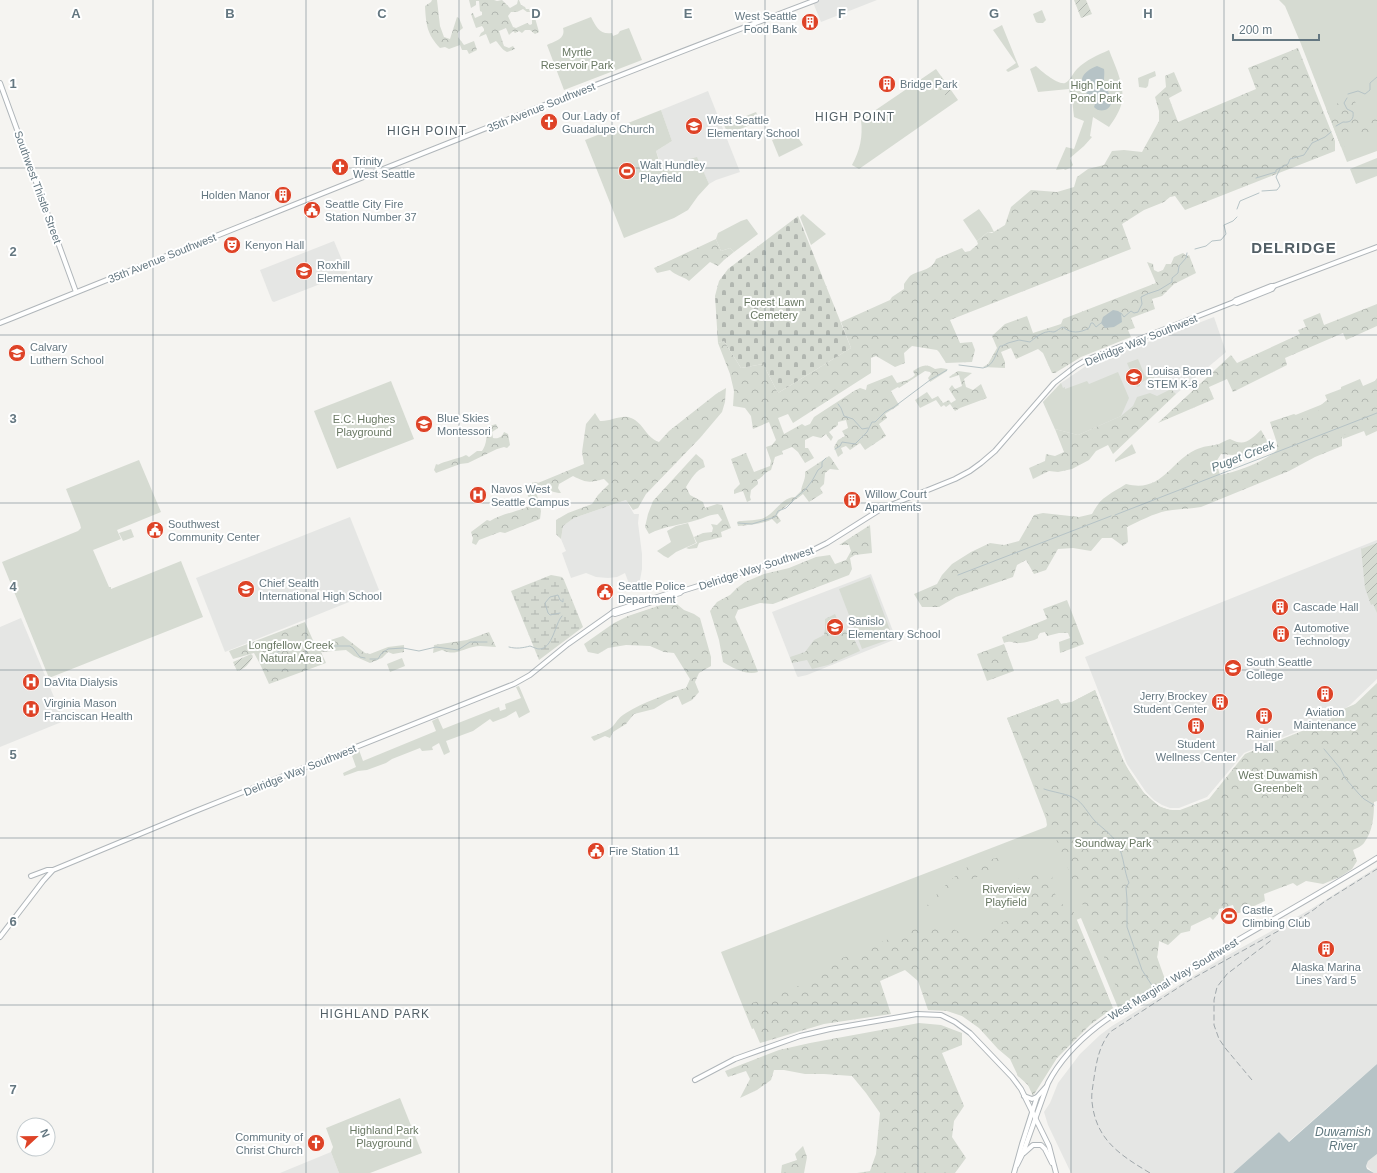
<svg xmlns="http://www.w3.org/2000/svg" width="1377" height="1173" viewBox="0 0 1377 1173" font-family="Arial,sans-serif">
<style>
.built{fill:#e5e6e4}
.green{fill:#d6dbd2}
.forest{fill:url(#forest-crowns)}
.wetland{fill:url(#wetland-marsh)}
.cemetery{fill:url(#cemetery-stones)}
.garden{fill:url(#garden-furrows)}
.water{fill:#b6c3c6}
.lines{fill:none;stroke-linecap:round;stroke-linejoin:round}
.stream{stroke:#b6c3c6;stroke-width:1}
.secondary-casing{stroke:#b0b6ba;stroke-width:6}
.secondary{stroke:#fff;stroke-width:4}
.rail{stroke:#9fa6aa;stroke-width:1;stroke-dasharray:6 3;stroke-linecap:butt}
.grid{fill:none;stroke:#647781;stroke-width:1;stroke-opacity:0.55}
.labels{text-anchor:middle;stroke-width:4;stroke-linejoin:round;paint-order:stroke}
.poi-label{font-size:11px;fill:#647781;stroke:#fff;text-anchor:start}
.park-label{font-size:11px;fill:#697863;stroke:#fff}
.street-label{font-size:11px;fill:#647781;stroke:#fff}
.neighbourhood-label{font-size:12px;letter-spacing:1px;fill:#525f66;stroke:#fff}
.water-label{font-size:12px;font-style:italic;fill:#60787f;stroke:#fff}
.district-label{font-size:15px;font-weight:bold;letter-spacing:1px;fill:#525f66;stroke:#fff}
.grid-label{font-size:13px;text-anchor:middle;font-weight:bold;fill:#647781;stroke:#fff;stroke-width:4;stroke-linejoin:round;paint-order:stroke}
</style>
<defs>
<pattern id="forest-crowns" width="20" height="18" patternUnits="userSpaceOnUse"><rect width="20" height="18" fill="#d6dbd2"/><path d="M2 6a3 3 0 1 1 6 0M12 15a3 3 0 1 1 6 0" fill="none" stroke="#b1b6b0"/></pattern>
<pattern id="wetland-marsh" width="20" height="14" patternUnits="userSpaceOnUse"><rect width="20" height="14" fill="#d6dbd2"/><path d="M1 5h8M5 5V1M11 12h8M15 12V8" fill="none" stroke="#b1b6b0"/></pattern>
<pattern id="cemetery-stones" width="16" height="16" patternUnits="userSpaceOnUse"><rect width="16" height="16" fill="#d6dbd2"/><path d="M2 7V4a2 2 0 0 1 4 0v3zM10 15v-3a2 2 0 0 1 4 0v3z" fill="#b1b6b0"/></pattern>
<pattern id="garden-furrows" width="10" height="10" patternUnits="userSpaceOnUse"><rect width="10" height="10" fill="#d6dbd2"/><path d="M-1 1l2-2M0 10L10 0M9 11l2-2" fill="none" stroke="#b1b6b0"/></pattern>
</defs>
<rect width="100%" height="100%" fill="#f5f4f1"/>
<g class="built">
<polygon points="812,0 877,0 821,22"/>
<polygon points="708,91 740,172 716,180 709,184 697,158 662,167 656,151 672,141 661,110"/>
<polygon points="334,241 347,272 346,274 274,302 272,301 260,270"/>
<polygon points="1214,317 1226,352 1176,394 1078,435 1055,429 1043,402 1061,383 1086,366"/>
<polygon points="626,500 634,514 639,514 638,523 642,554 642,569 640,580 636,585 631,589 625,573 617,577 608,578 596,577 586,573 571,578 562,553 566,551 561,539 563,526 574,518"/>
<polygon points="350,517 379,590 225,652 196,578"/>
<polygon points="1377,540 1377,679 1350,705 1331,718 1244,753 1207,797 1179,808 1170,808 1162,805 1154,800 1146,792 1127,764 1085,657"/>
<polygon points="871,574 896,639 807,675 798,677 797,676 772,612"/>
<polygon points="21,618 64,721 0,747 0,627"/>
<polygon points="1377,867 1377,1064 1288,1142 1279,1132 1233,1173 1071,1173 1048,1125 1044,1112 1050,1103 1058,1083 1080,1054 1100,1035 1112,1026 1221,959 1311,909"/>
<polygon points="331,1152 339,1173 280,1173"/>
<polygon points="1377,1154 1377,1173 1374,1173 1366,1166 1368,1161"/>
</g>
<g class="green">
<polygon points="1279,0 1377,0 1377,151 1347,162 1301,44 1285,6"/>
<polygon points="1042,10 1046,20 1043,23 1038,23 1036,22 1033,14"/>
<path d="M591,17C596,27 600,35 612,33L613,36L618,34L620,31L629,28L642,60L564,90L547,45C555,41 566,39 563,28Z"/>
<polygon points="1002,25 1019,67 1008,72 1006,70 1016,63 993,30"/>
<path d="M1109,50C1115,66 1125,85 1122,102C1120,111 1114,120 1109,127L1093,117L1090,136L1092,137L1084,146L1070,158L1073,165L1070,168L1065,170L1064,169L1056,170L1066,147L1074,149L1084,121L1074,117L1072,99L1070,98L1069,89L1038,92L1030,69L1036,66C1041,71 1058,85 1065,83C1070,81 1073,73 1077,69C1086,60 1098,55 1109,50Z"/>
<path d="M936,69L958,100L859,169L852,165C860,150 863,137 861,120Z"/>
<polygon points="1155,71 1156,76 1149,79 1148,86 1146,88 1139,87 1138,78"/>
<polygon points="661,110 672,141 656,151 661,167 697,157 709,184 698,196 688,210 674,218 624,238 585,140"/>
<polygon points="756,112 760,121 728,134 724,125"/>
<polygon points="794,132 803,145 779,157 772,140"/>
<polygon points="1377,158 1377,176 1356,184 1350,169"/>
<polygon points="979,209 990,224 994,232 988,232 977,241 963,220"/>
<polygon points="803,214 826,234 811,245 800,217"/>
<polygon points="747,219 758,234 734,252 730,248 721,251 716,239 718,233 741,221"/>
<polygon points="1138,359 1145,376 1152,373 1155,380 1148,383 1146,380 1140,383 1140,386 1137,387 1127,363"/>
<polygon points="1118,372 1129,398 1121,416 1078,435 1055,429 1043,402 1061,383 1063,388 1065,387 1065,389 1087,381 1089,384"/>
<polygon points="1360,379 1363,386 1377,380 1377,406 1291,440 1283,420 1328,402 1325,395 1341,389 1341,387"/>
<polygon points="391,381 414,439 337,469 314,411"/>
<polygon points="1377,413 1377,431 1366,436 1364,431 1343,439 1339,428"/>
<polygon points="1132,444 1136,453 1115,462 1115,460"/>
<polygon points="139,460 161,512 117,530 121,539 93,550 109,587 111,587 111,589 181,561 203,617 49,678 2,562 78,531 81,528 80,524 66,489"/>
<polygon points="688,523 696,543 676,552 668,558 664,556 657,551 671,542 667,531 676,526"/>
<polygon points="131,529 134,537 123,541 119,533"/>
<polygon points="870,577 893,638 862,649 839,589"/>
<polygon points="402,658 405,666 390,672 387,664"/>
<polygon points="519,686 530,712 519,718 516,711 506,717 493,722 490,719 473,731 446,741 450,752 444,755 439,743 432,747 433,750 422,751 420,748 392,759 386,763 367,770 358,771 344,776 343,773 356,767 351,753 359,750 363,761 436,731 432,721 438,718 443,729 499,707 500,711 506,709 505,704 521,698 516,687"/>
<path d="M1095,690C1107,721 1134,809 1173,810L1177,822L1332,720L1329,715L1377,695L1262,889L1237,913L1231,900L1159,941L1157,957L1166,982L1119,1010L1081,918L1016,944L936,954L752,1029L721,952L1046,827L1047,825L1046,819L1007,718L1058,699L1061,704L1072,702Z"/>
<polygon points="400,1098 422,1153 370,1173 339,1173 331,1152 333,1147 326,1128"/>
</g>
<g class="forest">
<path d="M432,0H437L440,26L444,37L450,39L457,17L459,18L463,28L458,32V37L464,45L474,41L477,50L469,54L467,50H462L460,45L449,49L445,47L440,48C427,34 426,25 425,6L431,2Z"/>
<path d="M469,0H494L497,1L502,0L510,8L517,4L518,0H519L521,5L525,7L526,9H529L530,12H527L523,9L517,12H511L508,16L513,27L516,28L527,23L530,25L532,24V19L535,18L539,32L535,34L530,30H525L522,33L519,31L515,33L513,31L509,35L506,28L499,31L504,46L509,48L513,46L515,49L507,52C502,50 500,45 496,41L490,44L486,34L479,37L481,33L484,31V29L482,26L476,28L471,14L473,13L475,18L482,15V12L480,11L479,1H476V5L471,8Z"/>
<path d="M1298,48L1335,141V151L1185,210L1175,196L1170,197L1164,202L1144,210L1122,224L1131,249L950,320L960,343L972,342L975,350L972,362L946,363L939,352L937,350L912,346L904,353L905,363L895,367L876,356L871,358V373L793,423L788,414L778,418L784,434L802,424L805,426L810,424L814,417L854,391L860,388L866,390L867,385L892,375L897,383C904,381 910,380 915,375L913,371C922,365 926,363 935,369L941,368L947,369V371L930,382L928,378L931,374L930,372L925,371L899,388L898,387L891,391L899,405L885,414L887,418L879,424L886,436L865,450L860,443L850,450L846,446L841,448L843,453L838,457L834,447L838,440L845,436L842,431L848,428L846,420L838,422V425L829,432L833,437L831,441L826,434L821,438L813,436L805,440V448H808L814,458L805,463L798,452L792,447L782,451L783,454L775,457L771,470C765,472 763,477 757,480L758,484L751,490L750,497L751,500L747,502L743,491L734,494V490L740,484L731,459L746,453L754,472L770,466L771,461L766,447L772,445L776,440L769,422L753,429L751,416L745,408L733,406L734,391L730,374L718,343L724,341L741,368L763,364L778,393L851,348L841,322L890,300L892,297L904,289V284C906,281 908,278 910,276C918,270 932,271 936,259L962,248L965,252L970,251L978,244L977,241L988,232L992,233L1005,225L1011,207L1031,190L1057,192L1074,187L1077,177L1088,169L1104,165L1112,151L1124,150L1142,152L1159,121V111L1155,97L1166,87L1165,76L1174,72L1182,91L1169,98L1178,122L1256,89L1248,68Z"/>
<path d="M1354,99L1363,120L1368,118L1373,114L1377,116V134L1369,140C1361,133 1346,133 1345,146L1341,147L1326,108L1341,102Z"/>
<path d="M716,239L721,251L730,248L734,252L724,260L718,266L710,262L689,281C683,276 676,276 670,270L657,273L654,268Z"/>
<polygon points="1183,253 1187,256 1189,255 1196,273 1174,284 1162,296 1152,299 1155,309 1131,318 1135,328 1128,330 1131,337 1081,357 1055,373 1052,373 1043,353 1038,349 1016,359 1011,348 1001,352 1005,362 1005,368 983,367 988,364 997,348 992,336 1005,324 1027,316 1033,333 1061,324 1063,319 1156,283 1147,262 1153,264 1154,270 1158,272 1163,270 1166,264 1171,264 1174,257"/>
<polygon points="1377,304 1377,326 1346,340 1343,333 1285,358 1287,365 1233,392 1227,379 1209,387 1214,399 1158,423 1231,355 1237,363 1300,334 1298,330 1306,327 1303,320 1320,313 1324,325"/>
<polygon points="958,371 972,373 964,379 966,387 973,390 981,384 987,398 960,408 955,411 950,404 946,407 944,405 941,407 936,400 920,408 915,400 927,392 932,399 938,396 943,403 949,400 951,403 956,400 949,389 952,385 955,389 962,386 959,375 950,378 949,377"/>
<path d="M1377,378V427L1342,435V446L1315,457L1289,471L1201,507C1189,509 1177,509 1166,511C1155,513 1137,522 1127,527L1128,542L1123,546L1112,538H1102L1091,551L1073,548L1058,549L1046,570L1034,574L1026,560L1017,565L1013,577L956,597L939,607H922L914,594L937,584L942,575L952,564L971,552L990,543L1004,545L1019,541L1034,515L1043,513L1079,517L1092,514C1096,507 1100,500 1107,496C1113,491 1119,489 1126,484C1162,493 1169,463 1195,450C1203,446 1211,446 1219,444C1223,442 1226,440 1230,439C1245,447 1250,440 1261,430L1269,444L1256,451L1237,458L1232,455L1221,454L1216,462L1220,475C1237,472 1264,462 1277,450V443L1270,422L1294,414L1304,419L1317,414L1321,405L1327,400L1340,407L1342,392L1358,387L1368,391Z"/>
<path d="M726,388L725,402L722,412L700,438L646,494L638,508L633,510L626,500L574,518L563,526L561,539L556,534V520L568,513L592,504L598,495L609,484L604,479C588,483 587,483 573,476L559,484L558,488L561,493C553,493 546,487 538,490L537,495L541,511L540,519L505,533L500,532L479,540L476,545L472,543L473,538L471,532L487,520L490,521C503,513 518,512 532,505L526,491L527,484L536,482L538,483L584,464L582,452L586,424L595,413L600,421C610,422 622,414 631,418C644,423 645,437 659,442L669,431L716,394Z"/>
<polygon points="1171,389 1176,394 1113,454 1108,445 1096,451 1089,460 1072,469 1058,472 1049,471 1033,479 1029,468 1045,461 1046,454 1055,456 1064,452 1055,429 1078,435 1121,416 1133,406 1137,397 1150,393 1157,396"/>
<path d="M496,424L498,428L492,432L493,438C499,439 502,437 504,432L508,434L510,445L507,448L504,447L497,449L468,463L460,464L436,473L434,470L436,464L438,465C444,461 458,459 466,455L469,457L477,451H482C487,444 487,435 486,427Z"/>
<path d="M696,454L703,460L705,467C696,470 691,479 686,487L690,495L703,502L705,508L717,504L722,505L731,528L721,532L722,537C715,539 707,540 699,543L697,548L689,549L686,548L697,543L694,537L703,533L712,532L713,528L711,524L717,525L722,520L718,514C708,515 707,517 697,520C681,525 664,526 649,534L645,527L648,514L653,501Z"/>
<path d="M829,456L831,458L839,470L830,469L825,473L824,484L820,488L823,493L809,502L803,494C796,500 781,508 777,515L781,521L777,524L772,519C764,524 748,525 738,526L737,522L739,521C745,521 760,520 764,518C775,513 782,497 795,497L801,491C802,484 806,479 805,472Z"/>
<path d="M870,525L872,553L855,555L850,558L852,569L849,575L773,604L760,603L738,610L735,617L747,644L758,672C747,676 733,668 723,662L719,640L710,611L717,602L730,595L737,588L745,582L764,574L789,568L816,557L830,555L835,564L846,560L851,551L849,545H839Z"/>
<path d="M1067,600L1084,644L1060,653L1059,642L1070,638L1068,633H1059L1047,636L1045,632L1040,633L1038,636V638C1036,640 1024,643 1020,643C1013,644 1013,640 1004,643L1002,637L1047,619L1043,609Z"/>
<path d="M673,601L684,610L694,614L700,618L711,657V666L699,673L695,682L699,692L692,700L682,705L678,696L667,701L654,709L634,714L626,724L613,732L610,738L605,736L594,741L591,737C596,735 610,730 613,726C618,720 618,718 626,713C642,703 668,693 686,688L690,679L674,653L664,652L650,646L626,645L608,648L598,654L588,652L584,644L614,623L628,616Z"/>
<polygon points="835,614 841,628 851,633 860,651 828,665 812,669 807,660 792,663 790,657 805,652 814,640 824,635 825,629 825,619"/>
<polygon points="305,622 315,645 343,636 365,653 370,654 388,647 404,645 404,652 393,654 388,652 382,658 370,663 354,656 346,650 321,652 326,663 269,684 260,664 254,653 233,659 229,651"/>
<path d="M489,632L496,647C489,647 480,645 473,647C460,650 455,656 442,650L433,653L434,645L467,640Z"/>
<polygon points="1004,644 1014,671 987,681 977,654"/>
<path d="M1377,683V801L1374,802C1374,816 1373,831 1364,843C1362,846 1357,848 1353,850L1357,861L1352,869L1340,877L1323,884L1306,881L1297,886L1293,883L1264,894L1265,901L1239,913H1236L1233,905L1219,909L1218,914L1213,920L1210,917L1191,926L1190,931L1181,933L1168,945L1159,941L1157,957L1160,983L1123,1004L1007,718L1058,699L1061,704L1072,702L1095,690L1125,765L1144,793L1160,807L1170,810H1180L1209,799L1245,754L1339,716L1350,709Z"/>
<path d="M1001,857L1000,867C985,873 970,879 957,888C947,896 941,907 929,914L925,908C937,894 956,871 974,864C982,861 992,859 1001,857Z"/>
<polygon points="1038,870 1052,873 1053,889 1059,903 1072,908 1113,1008 1090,1025 1057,1058 1033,1096 1028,1085 1018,1076 1010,1059 998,1049 979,1028 962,1016 947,1011 928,1010 918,981 905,970 880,981 891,1014 824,1024 760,1043 744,1006 806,983 820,976 837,960 911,930 944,924 963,934 979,933 1021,914 1026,905 1018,888 1019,876"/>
<polygon points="919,1023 941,1025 962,1033 962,1045 942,1053 964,1106 954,1121 952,1137 966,1158 955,1173 857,1173 870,1171 876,1154 880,1113 866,1093 852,1076 824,1074 805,1074 784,1070 774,1070 771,1080 757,1090 740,1098 750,1079 746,1071 728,1077 725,1071 779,1050 810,1043"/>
<polygon points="803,1146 807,1157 804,1173 781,1173 782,1165 797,1160 795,1154"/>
</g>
<polygon class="wetland" points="551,575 562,577 564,580 583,627 539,660 511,591"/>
<polygon class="cemetery" points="798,216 851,348 778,393 763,364 741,368 724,341 718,343 715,296 719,281 728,269"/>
<g class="garden">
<polygon points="1074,0 1086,0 1092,14 1081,18"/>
<polygon points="941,76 953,95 948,98 938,87 935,81"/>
<polygon points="1377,543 1377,613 1373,604 1371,605 1365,588 1361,549"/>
<path d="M251,654L253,656C251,662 244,670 237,671L233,662Z"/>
</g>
<g class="water">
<path d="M1097,66L1104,69C1105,75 1103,80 1105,85C1107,91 1112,97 1111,103C1110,111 1099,113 1094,107L1097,98L1087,94C1085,90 1082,86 1082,81C1081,74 1091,68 1097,66Z"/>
<polygon points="1113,310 1118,311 1121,313 1122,322 1114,327 1105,328 1101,323 1103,317"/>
<polygon points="1377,1064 1377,1154 1368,1161 1366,1166 1367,1169 1374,1173 1233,1173 1279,1132 1289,1142"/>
</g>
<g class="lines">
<g class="stream">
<polyline points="1073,82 1077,84 1081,82"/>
<polyline points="1348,94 1358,91 1365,94 1370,90 1370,83 1377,77"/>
<path d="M1336,126L1343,122C1351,123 1354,119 1353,112L1347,109L1344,103L1347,98"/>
<polyline points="1256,178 1276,172 1276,170 1288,164 1290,159 1304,155 1312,143 1325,137 1331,132"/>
<polyline points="1262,191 1277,190 1280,186 1276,177 1280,169"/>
<polyline points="1237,209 1240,201 1259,193"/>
<polyline points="1195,249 1206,246 1212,241 1221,240 1226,234 1224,225 1233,221 1237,217"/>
<polyline points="1121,313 1124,317 1131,311 1134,313 1138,312 1142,304 1141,297 1147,294 1159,290 1172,282 1172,278 1178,273 1179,266 1186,258 1187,253"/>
<path d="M959,365L983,368C994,366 996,353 1000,346H1002L1008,343L1019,340L1030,342C1033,339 1043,332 1047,332C1049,331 1052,332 1054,332C1057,331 1060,328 1063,327C1071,334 1080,333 1089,328L1091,323H1093L1096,327L1101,323"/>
<polyline points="838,404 841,408 844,416 853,419 862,429 868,428"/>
<polyline points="835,449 840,446 842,442 855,444 867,432 872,422 875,422 885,412 894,407 930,380 947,370"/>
<polyline points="1115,515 1377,413"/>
<polyline points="738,523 752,524 775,517 778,511 786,508 792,502 795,498 805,490 812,481 818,470 822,467 822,462 826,458"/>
<polyline points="958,575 1111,516"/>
<polyline points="560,613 550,615 548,613 545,603 550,597 558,595 560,600 563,602 563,599"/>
<path d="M509,647C516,649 523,648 530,646C533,647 537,649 539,649C553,649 555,623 562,616"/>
<polyline points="370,659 378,659 381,654 388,649 403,648 419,651 436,647 458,650 470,642 487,642"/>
<path d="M263,661C277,651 293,643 311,645L314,648L324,650L335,646H350L353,648L360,657L365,658"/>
<polyline points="1324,749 1340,768 1345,778 1359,794 1364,799 1374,805"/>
<path d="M1044,789C1052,792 1068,794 1074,798C1083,802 1088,814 1095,821C1103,829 1112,834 1118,845C1124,857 1124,871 1129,883L1126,887L1127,900V927L1142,970L1153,987"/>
</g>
<defs>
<g id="secondary">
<polyline points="0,83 76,292"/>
<polyline points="1234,302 1237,303 1272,289 1274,286"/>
<path d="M0,323C271,214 542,104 816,0"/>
<polyline points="612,613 615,614 680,593 682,591 811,551 827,543 881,509 955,479 970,471 981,463 995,451 1054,383 1076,366 1086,360 1234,302 1236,300 1271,286 1274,286 1377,247"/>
<polyline points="31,876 47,870 52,870"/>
<polyline points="0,937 43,881 53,870 193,812 514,684 530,675 568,644 612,613 614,611 679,590 682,591"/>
<polyline points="695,1080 735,1059 800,1036 830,1029 917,1014 941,1015 955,1022 970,1033 1012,1077 1021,1089 1049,1146 1056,1173"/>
<polyline points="1024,1096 1032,1099 1037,1097"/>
<polyline points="1024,1153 1033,1145 1041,1145 1045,1149 1052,1163"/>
<path d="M1017,1165L1023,1153L1048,1083C1078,1025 1145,997 1197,964C1257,928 1318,895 1377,858"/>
<polyline points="1014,1173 1022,1144 1037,1097 1046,1087"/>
</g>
</defs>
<use href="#secondary" class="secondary-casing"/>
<use href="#secondary" class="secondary"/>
<g class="rail">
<polyline points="1252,1080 1226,1049 1219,1039 1214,1025 1214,1000 1217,987 1227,974 1273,939"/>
<path d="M1150,1173C1120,1155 1096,1140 1092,1102C1091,1094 1093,1086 1094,1078C1097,1059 1099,1047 1110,1032L1190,980L1280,930L1312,911L1324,902L1377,869"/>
</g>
</g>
<path class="grid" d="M153,0V1173M306,0V1173M459,0V1173M612,0V1173M765,0V1173M918,0V1173M1071,0V1173M1224,0V1173M0,168H1377M0,335H1377M0,503H1377M0,670H1377M0,838H1377M0,1005H1377"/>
<defs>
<symbol id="building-disc" viewBox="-11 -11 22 22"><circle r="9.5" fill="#de4327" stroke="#fff"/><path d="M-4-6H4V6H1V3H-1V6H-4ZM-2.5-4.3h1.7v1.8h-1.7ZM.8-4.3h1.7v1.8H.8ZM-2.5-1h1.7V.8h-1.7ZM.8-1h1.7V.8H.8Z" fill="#fff"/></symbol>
<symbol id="church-disc" viewBox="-11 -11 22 22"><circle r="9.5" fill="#de4327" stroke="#fff"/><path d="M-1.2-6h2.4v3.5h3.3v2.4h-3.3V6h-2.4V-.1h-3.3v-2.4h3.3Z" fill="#fff"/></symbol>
<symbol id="school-disc" viewBox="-11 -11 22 22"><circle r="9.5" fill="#de4327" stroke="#fff"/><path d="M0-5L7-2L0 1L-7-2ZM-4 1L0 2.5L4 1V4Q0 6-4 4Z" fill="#fff"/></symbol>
<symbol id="stadium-disc" viewBox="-11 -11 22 22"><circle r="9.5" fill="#de4327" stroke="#fff"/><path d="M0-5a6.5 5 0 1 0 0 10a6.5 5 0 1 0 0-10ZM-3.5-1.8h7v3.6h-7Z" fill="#fff"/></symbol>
<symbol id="civic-disc" viewBox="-11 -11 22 22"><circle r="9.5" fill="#de4327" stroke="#fff"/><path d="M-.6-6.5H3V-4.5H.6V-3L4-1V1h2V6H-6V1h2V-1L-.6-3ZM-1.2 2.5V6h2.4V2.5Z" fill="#fff"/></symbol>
<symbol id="theatre-disc" viewBox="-11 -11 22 22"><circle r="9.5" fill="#de4327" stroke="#fff"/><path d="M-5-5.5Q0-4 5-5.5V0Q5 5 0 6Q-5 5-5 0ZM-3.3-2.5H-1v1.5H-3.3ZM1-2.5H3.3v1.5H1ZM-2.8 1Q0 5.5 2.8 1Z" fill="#fff"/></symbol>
<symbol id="hospital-disc" viewBox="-11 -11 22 22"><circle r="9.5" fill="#de4327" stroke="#fff"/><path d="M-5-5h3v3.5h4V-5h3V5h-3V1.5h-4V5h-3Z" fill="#fff"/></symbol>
<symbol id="university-disc" viewBox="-11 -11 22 22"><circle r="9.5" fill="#de4327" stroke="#fff"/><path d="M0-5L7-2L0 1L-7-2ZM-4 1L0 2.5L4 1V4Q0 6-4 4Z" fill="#fff"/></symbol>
</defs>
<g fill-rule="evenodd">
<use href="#building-disc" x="800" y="12" width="20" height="20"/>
<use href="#building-disc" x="877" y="74" width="20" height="20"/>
<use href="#church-disc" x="539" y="112" width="20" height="20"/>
<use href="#school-disc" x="684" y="116" width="20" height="20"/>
<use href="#church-disc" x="330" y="157" width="20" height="20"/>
<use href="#stadium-disc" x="617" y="161" width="20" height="20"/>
<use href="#building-disc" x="273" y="185" width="20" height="20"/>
<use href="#civic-disc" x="302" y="200" width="20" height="20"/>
<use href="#theatre-disc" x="222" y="235" width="20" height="20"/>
<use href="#school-disc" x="294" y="261" width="20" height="20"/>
<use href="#school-disc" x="7" y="343" width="20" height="20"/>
<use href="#school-disc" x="1124" y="367" width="20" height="20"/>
<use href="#school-disc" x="414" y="414" width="20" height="20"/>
<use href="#hospital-disc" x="468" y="485" width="20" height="20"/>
<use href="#building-disc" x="842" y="490" width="20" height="20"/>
<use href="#civic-disc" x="145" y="520" width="20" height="20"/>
<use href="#school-disc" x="236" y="579" width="20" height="20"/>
<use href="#civic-disc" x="595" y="582" width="20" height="20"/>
<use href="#building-disc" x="1270" y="597" width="20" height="20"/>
<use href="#school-disc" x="825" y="617" width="20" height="20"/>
<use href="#building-disc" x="1271" y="624" width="20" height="20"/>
<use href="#university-disc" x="1223" y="658" width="20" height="20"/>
<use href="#hospital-disc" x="21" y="672" width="20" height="20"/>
<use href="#building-disc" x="1315" y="684" width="20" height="20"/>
<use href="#building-disc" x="1210" y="692" width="20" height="20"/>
<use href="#hospital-disc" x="21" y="699" width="20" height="20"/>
<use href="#building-disc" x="1254" y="706" width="20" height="20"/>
<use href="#building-disc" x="1186" y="716" width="20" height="20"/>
<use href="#civic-disc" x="586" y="841" width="20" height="20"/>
<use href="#stadium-disc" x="1219" y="906" width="20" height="20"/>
<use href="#building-disc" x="1316" y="939" width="20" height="20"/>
<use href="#church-disc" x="306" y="1133" width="20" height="20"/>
</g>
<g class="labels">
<g class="poi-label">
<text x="797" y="20" text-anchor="end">West Seattle<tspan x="797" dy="13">Food Bank</tspan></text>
<text x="900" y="88">Bridge Park</text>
<text x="562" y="120">Our Lady of<tspan x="562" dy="13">Guadalupe Church</tspan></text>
<text x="707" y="124">West Seattle<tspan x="707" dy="13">Elementary School</tspan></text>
<text x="353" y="165">Trinity<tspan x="353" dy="13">West Seattle</tspan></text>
<text x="640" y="169">Walt Hundley<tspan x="640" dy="13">Playfield</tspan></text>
<text x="270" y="199" text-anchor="end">Holden Manor</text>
<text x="325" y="208">Seattle City Fire<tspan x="325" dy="13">Station Number 37</tspan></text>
<text x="245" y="249">Kenyon Hall</text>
<text x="317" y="269">Roxhill<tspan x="317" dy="13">Elementary</tspan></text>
<text x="30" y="351">Calvary<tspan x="30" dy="13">Luthern School</tspan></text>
<text x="1147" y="375">Louisa Boren<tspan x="1147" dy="13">STEM K-8</tspan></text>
<text x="437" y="422">Blue Skies<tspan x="437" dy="13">Montessori</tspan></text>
<text x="491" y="493">Navos West<tspan x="491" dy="13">Seattle Campus</tspan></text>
<text x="865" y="498">Willow Court<tspan x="865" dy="13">Apartments</tspan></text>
<text x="168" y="528">Southwest<tspan x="168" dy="13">Community Center</tspan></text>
<text x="259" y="587">Chief Sealth<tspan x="259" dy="13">International High School</tspan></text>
<text x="618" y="590">Seattle Police<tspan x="618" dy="13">Department</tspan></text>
<text x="1293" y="611">Cascade Hall</text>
<text x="848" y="625">Sanislo<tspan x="848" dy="13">Elementary School</tspan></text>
<text x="1294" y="632">Automotive<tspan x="1294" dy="13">Technology</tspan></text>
<text x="1246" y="666">South Seattle<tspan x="1246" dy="13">College</tspan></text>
<text x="44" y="686">DaVita Dialysis</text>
<text x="1207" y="700" text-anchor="end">Jerry Brockey<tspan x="1207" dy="13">Student Center</tspan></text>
<text x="44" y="707">Virginia Mason<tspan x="44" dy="13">Franciscan Health</tspan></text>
<text x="1325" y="716" text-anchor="middle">Aviation<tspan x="1325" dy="13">Maintenance</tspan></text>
<text x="1264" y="738" text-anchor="middle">Rainier<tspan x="1264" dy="13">Hall</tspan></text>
<text x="1196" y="748" text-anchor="middle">Student<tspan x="1196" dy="13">Wellness Center</tspan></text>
<text x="609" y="855">Fire Station 11</text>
<text x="1242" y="914">Castle<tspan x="1242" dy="13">Climbing Club</tspan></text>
<text x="1326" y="971" text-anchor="middle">Alaska Marina<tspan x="1326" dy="13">Lines Yard 5</tspan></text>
<text x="303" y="1141" text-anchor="end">Community of<tspan x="303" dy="13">Christ Church</tspan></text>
</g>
<g class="park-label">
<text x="577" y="56">Myrtle<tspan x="577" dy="13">Reservoir Park</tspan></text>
<text x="1096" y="89">High Point<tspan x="1096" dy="13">Pond Park</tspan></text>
<text x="774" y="306">Forest Lawn<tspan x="774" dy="13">Cemetery</tspan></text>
<text x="364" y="423">E.C. Hughes<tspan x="364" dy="13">Playground</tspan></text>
<text x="291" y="649">Longfellow Creek<tspan x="291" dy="13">Natural Area</tspan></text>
<text x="1278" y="779">West Duwamish<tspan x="1278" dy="13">Greenbelt</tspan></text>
<text x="1113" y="847">Soundway Park</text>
<text x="1006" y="893">Riverview<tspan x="1006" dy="13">Playfield</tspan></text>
<text x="384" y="1134">Highland Park<tspan x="384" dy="13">Playground</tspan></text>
</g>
<g class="street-label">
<text transform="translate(541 107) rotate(-22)" y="4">35th Avenue Southwest</text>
<text transform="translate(38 187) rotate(70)" y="4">Southwest Thistle Street</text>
<text transform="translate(162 258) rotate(-22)" y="4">35th Avenue Southwest</text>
<text transform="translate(1141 340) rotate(-22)" y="4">Delridge Way Southwest</text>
<text transform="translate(756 568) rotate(-18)" y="4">Delridge Way Southwest</text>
<text transform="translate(300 770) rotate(-22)" y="4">Delridge Way Southwest</text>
<text transform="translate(1173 979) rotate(-31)" y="4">West Marginal Way Southwest</text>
</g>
<g class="neighbourhood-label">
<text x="855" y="121">HIGH POINT</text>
<text x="427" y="135">HIGH POINT</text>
<text x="375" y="1018">HIGHLAND PARK</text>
</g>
<g class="water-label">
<text transform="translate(1243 456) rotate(-21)" y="4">Puget Creek</text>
<text x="1343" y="1136">Duwamish<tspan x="1343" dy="14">River</tspan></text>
</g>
<g class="district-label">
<text x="1294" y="253">DELRIDGE</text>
</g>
</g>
<g class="grid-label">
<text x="76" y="18">A</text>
<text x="230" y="18">B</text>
<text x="382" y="18">C</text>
<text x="536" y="18">D</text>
<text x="688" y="18">E</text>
<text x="842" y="18">F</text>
<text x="994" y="18">G</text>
<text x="1148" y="18">H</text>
<text x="13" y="88">1</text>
<text x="13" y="256">2</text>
<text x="13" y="423">3</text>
<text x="13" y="591">4</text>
<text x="13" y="759">5</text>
<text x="13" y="926">6</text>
<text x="13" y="1094">7</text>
</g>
<g transform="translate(36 1137) rotate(68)"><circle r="19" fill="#ffffff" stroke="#c1c9cd"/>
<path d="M0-3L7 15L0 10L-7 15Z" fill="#de4327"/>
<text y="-6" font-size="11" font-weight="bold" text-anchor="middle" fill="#647781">N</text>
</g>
<path d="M1233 34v6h86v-6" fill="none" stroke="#647781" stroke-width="2"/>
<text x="1239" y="34" font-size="12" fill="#647781" stroke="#ffffff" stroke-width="3" paint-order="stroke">200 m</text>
</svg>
